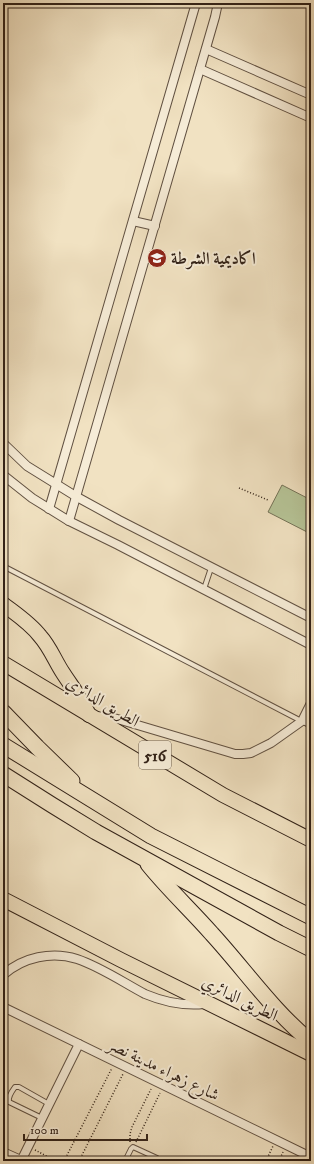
<svg xmlns="http://www.w3.org/2000/svg" width="314" height="1164" viewBox="0 0 314 1164" font-family="'IM FELL DW Pica',Amiri,serif">
<style>
.green{fill:#b6c497;stroke:#747257}
.lines{fill:none;stroke-linecap:round;stroke-linejoin:round}
.service-casing{stroke:#615142;stroke-width:6}
.minor-casing{stroke:#615142;stroke-width:10}
.trunk-casing{stroke:#312117;stroke-width:16}
.motorway-casing{stroke:#312117;stroke-width:17}
.path{stroke:#312117;stroke-width:1.5;stroke-dasharray:1 2;stroke-linecap:butt}
.service{stroke:#f6ecd7;stroke-width:4}
.minor{stroke:#f6ecd7;stroke-width:8}
.trunk{stroke:#f1e2c2;stroke-width:14}
.motorway{stroke:#f1e2c2;stroke-width:15}
.labels{text-anchor:middle;stroke-width:4;stroke-linejoin:round;paint-order:stroke}
.shield{fill:#f6ecd7;stroke:#6c5e51;stroke-width:1}
.shield-label{font-size:16px;font-weight:bold;fill:#312117}
.poi-label{font-size:17px;font-weight:bold;fill:#312117;stroke:#f6ecd7;text-anchor:start}
.street-label{font-size:17px;fill:#312117;stroke:#f6ecd7}
</style>
<rect width="100%" height="100%" fill="#f1e2c2"/>
<filter id="stains"><feTurbulence type="fractalNoise" baseFrequency=".005" numOctaves="4"/><feColorMatrix values="0 0 0 0 .2 0 0 0 0 .09 0 0 0 0 .02 0 0 0 .5 -.17"/></filter>
<radialGradient id="worn" r=".72"><stop offset=".6" stop-color="#630" stop-opacity="0"/><stop offset="1" stop-color="#630" stop-opacity=".3"/></radialGradient>
<polygon class="green" points="282,485 311,500 311,534 268,512"/>
<g class="lines">
<defs>
<g id="service">
<polyline points="3,566 311,726"/>
<polyline points="204,589 211,568"/>
<path d="M42,1118L9,1102C8,1098 12,1091 15,1087H19L49,1104"/>
<polyline points="125,1161 131,1149 133,1147 157,1158 158,1161"/>
</g>
<g id="minor">
<polyline points="206,49 311,95"/>
<polyline points="200,69 311,118"/>
<polyline points="133,221 155,226"/>
<polyline points="3,443 27,466 77,497 119,520 311,618"/>
<polyline points="3,475 32,498 69,521 118,545 311,645"/>
<polyline points="49,509 196,3"/>
<polyline points="69,521 215,17 218,3"/>
<polyline points="95,716 107,717 114,718 235,754 243,754 251,753 271,743 302,721 311,703"/>
<polyline points="311,726 311,772"/>
<path d="M3,975C23,957 52,951 77,959C101,967 124,983 145,994C164,1002 184,1006 204,1004"/>
<polyline points="3,1007 311,1157"/>
<polyline points="3,1152 23,1161"/>
<polyline points="21,1161 79,1044"/>
</g>
<g id="trunk">
<path d="M3,604C16,614 30,623 40,636C50,647 55,661 63,673C72,687 82,699 89,715"/>
<polyline points="3,663 223,795 311,840"/>
<polyline points="3,899 121,960 311,1054"/>
</g>
<g id="motorway">
<polyline points="3,712 37,747 72,781"/>
<polyline points="3,745 151,836 311,917"/>
<polyline points="3,774 52,805 96,832 279,933 311,949"/>
<path d="M148,864C168,889 191,910 212,934C245,970 273,1011 311,1042"/>
</g>
</defs>
<use href="#service" class="service-casing"/>
<use href="#minor" class="minor-casing"/>
<use href="#trunk" class="trunk-casing"/>
<use href="#motorway" class="motorway-casing"/>
<g class="path">
<polyline points="239,488 268,500"/>
<polyline points="130,1142 130,1134 132,1127 151,1089"/>
<polyline points="136,1142 160,1093"/>
<polyline points="35,1150 56,1161"/>
<polyline points="64,1161 112,1068"/>
<polyline points="79,1161 123,1074"/>
<polyline points="266,1161 273,1146"/>
<polyline points="279,1161 283,1152"/>
</g>
<use href="#service" class="service"/>
<use href="#minor" class="minor"/>
<use href="#trunk" class="trunk"/>
<use href="#motorway" class="motorway"/>
</g>
<defs>
<symbol id="university-disc" viewBox="-11 -11 22 22"><circle r="9.5" fill="#8f2418" stroke="#f6ecd7"/><path d="M0-5L7-2L0 1L-7-2ZM-4 1L0 2.5L4 1V4Q0 6-4 4Z" fill="#fff"/></symbol>
</defs>
<g fill-rule="evenodd">
<use href="#university-disc" x="146" y="247" width="22" height="22"/>
</g>
<g class="labels">
<rect class="shield" x="139" y="741" width="32" height="28" rx="3"/>
<g class="shield-label">
<text x="155" y="761">516</text>
</g>
<g class="poi-label">
<text x="171" y="264">اكاديمية الشرطة</text>
</g>
<g class="street-label">
<text transform="translate(103 701) rotate(31)" y="6">الطريق الدائري</text>
<text transform="translate(240 998) rotate(26)" y="6">الطريق الدائري</text>
<text transform="translate(164 1069) rotate(26)" y="6">شارع زهراء مدينة نصر</text>
</g>
</g>
<rect width="314" height="1164" fill="none" stroke="#f1e2c2" stroke-width="16"/>
<rect x="4" y="4" width="306" height="1156" fill="none" stroke="#312117" stroke-width="2"/>
<rect x="8" y="8" width="298" height="1148" fill="none" stroke="#312117"/>
<path d="M24 1134v6h123v-6" fill="none" stroke="#312117" stroke-width="2"/>
<text x="30" y="1134" font-size="12" fill="#312117" stroke="#f6ecd7" stroke-width="3" paint-order="stroke">100 m</text>
<rect width="100%" height="100%" filter="url(#stains)"/>
<rect width="100%" height="100%" fill="url(#worn)"/>
</svg>
